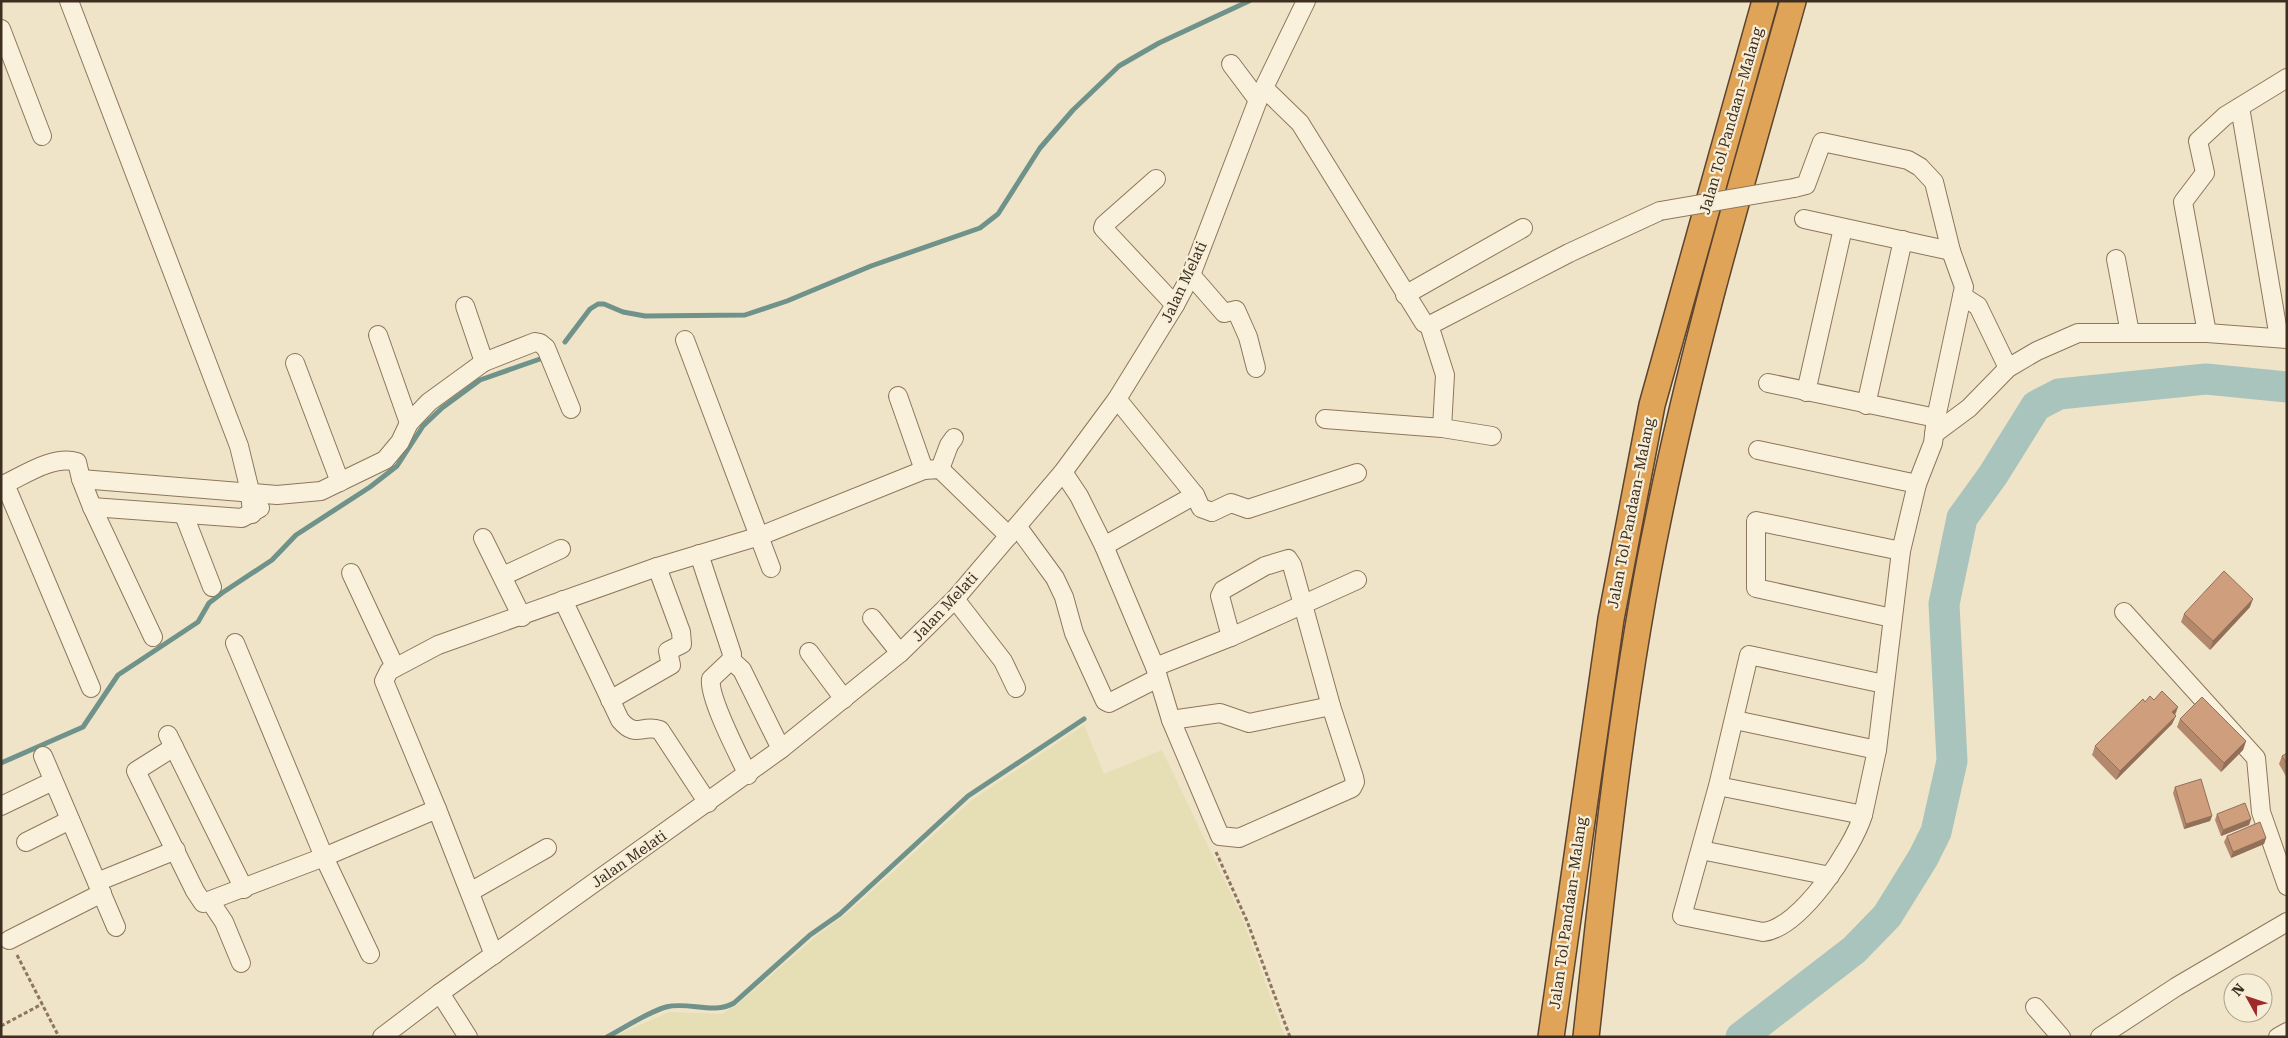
<svg xmlns="http://www.w3.org/2000/svg" width="2288" height="1038" viewBox="0 0 2288 1038" font-family="'Roboto Serif',serif">
<style>
.farmland{fill:#e6deb5}
.lines{fill:none;stroke-linecap:round;stroke-linejoin:round}
.stream{stroke:#6f938a;stroke-width:5}
.river{stroke:#a9c4bc;stroke-width:31}
.minor-casing{stroke:#8d765c;stroke-width:20}
.highway-casing{stroke:#5b4430;stroke-width:28}
.path{stroke:#8d765c;stroke-width:3;stroke-dasharray:4 2.5;stroke-linecap:butt}
.minor{stroke:#faf1dc;stroke-width:18}
.highway{stroke:#e0a458;stroke-width:25}
.minor-bridge-casing{stroke:#8d765c;stroke-width:20;stroke-linecap:butt}
.minor-bridge{stroke:#faf1dc;stroke-width:18}
.wall{fill:#b2896c}
.shaded-wall{fill:#916f58}
.building{fill:#cf9f7d;stroke:#916f58}
.labels{text-anchor:middle;stroke-width:4.5;stroke-linejoin:round;paint-order:stroke}
.street-label{font-size:15px;fill:#3d2e20;stroke:#f7eed8}
</style>
<rect width="100%" height="100%" fill="#f0e4c8"/>
<polygon class="farmland" points="1084,725 1104,774 1162,750 1241,915 1285,1037 613,1037 669,1012 722,1014 737,1005 820,933 849,912 972,800"/>
<g class="lines">
<g class="stream">
<polyline points="565,342 590,309 598,304 604,304 623,312 645,316 745,315 787,301 871,266 980,228 998,214 1040,148 1073,110 1119,66 1159,43 1249,1"/>
<polyline points="1,763 83,727 118,675 198,622 209,603 222,593 272,560 296,535 370,487 397,466 423,426 442,408 480,380 540,359"/>
<path d="M607,1037C624,1028 648,1012 666,1007C688,1001 714,1015 734,1003L810,935L840,914L968,796L1084,719"/>
</g>
<polyline class="river" points="1741,1037 1854,950 1887,916 1923,858 1936,832 1952,761 1944,604 1962,518 1993,475 2036,406 2059,394 2206,379 2287,387"/>
<defs>
<g id="minor">
<polyline points="69,1 239,446 250,491 252,514"/>
<polyline points="1,29 42,136"/>
<polyline points="1231,64 1258,100"/>
<polyline points="1264,88 1300,123 1424,323 1429,325 1434,323 1569,253 1660,211"/>
<polyline points="2240,107 2279,338"/>
<polyline points="1156,179 1104,225 1103,228 1175,305"/>
<polyline points="1794,188 1806,185 1822,142 1908,160 1920,167 1934,182 1951,251 1964,287 1936,418 1933,443 1917,484 1901,551 1877,750 1863,815"/>
<polyline points="1804,219 1951,251"/>
<polyline points="2116,259 2130,333"/>
<polyline points="1191,275 1224,313 1236,310 1248,337 1256,368"/>
<polyline points="1405,295 1523,228"/>
<polyline points="1962,296 1978,306 2008,368"/>
<polyline points="465,306 484,362"/>
<polyline points="2207,333 2183,202 2205,173 2198,141 2225,116 2287,78"/>
<polyline points="378,335 409,423"/>
<polyline points="685,340 771,568"/>
<polyline points="295,363 340,482"/>
<polyline points="1768,383 1936,418"/>
<polyline points="1806,392 1843,228"/>
<polyline points="898,396 924,470"/>
<polyline points="1117,399 1195,495"/>
<polyline points="1866,405 1903,240"/>
<polyline points="1325,419 1442,428 1445,375 1429,325"/>
<polyline points="1442,428 1492,436"/>
<polyline points="1934,434 1969,408 2008,368 2037,351 2078,333 2207,333 2287,339"/>
<polyline points="1758,450 1917,484"/>
<polyline points="940,469 949,445 954,438"/>
<polyline points="1063,472 1079,496 1104,546 1155,667 1171,720 1220,836 1239,838 1352,788 1355,782 1354,777 1331,706"/>
<polyline points="81,479 277,495 321,491 385,460 400,442 409,423 429,402 484,362 535,342 540,343 546,348 571,409"/>
<polyline points="92,507 242,518 260,508"/>
<polyline points="184,515 212,587"/>
<polyline points="1017,526 1055,578 1064,597 1074,633 1105,701 1109,703 1158,678"/>
<polyline points="483,538 522,617"/>
<polyline points="1104,546 1195,495 1201,508 1212,512 1231,503 1248,509 1357,473"/>
<path d="M699,554L732,654L731,660L711,679C708,697 739,756 748,775"/>
<polyline points="351,573 395,667"/>
<polyline points="503,576 561,549"/>
<polyline points="955,599 1003,661 1016,688"/>
<path d="M563,600L620,720C636,739 641,724 660,730L708,803"/>
<polyline points="2124,612 2256,758 2261,812 2287,886"/>
<polyline points="872,618 900,653"/>
<polyline points="1892,618 1756,588 1756,521 1901,551"/>
<polyline points="235,643 324,857 370,954"/>
<polyline points="809,652 844,699"/>
<polyline points="731,660 742,670 781,749"/>
<polyline points="1155,667 1231,637 1357,580"/>
<path d="M91,688L5,484C26,474 54,455 77,462L81,479L92,507L153,637"/>
<polyline points="610,700 671,665 668,651 682,644 681,632 657,567"/>
<polyline points="1171,720 1220,713 1249,723 1331,706 1292,565 1288,559 1265,566 1223,590 1220,596 1231,637"/>
<polyline points="1735,720 1877,750"/>
<polyline points="168,735 244,889"/>
<polyline points="174,747 136,771 195,891 203,903 324,857 437,809"/>
<polyline points="43,756 116,927"/>
<path d="M1718,786L1863,815C1853,848 1800,929 1763,932L1682,916L1718,786L1749,655L1884,684"/>
<polyline points="1,806 53,781"/>
<polyline points="26,842 70,820"/>
<polyline points="1701,850 1830,876"/>
<polyline points="97,882 176,850"/>
<polyline points="470,892 547,848"/>
<polyline points="210,901 224,922 241,963"/>
<polyline points="9,940 102,893"/>
<polyline points="494,955 437,809 384,681 389,671 438,645 657,567 760,536 924,470 940,469 1009,536"/>
<polyline points="440,993 468,1037"/>
<polyline points="2035,1007 2061,1037"/>
<polyline points="382,1037 440,993 781,749 900,653 955,599 1063,472 1117,399 1175,305 1191,275 1258,100 1306,1"/>
<polyline points="2100,1037 2176,987 2287,922"/>
<polyline points="2278,1037 2287,1032"/>
</g>
<g id="highway">
<polyline points="1551,1037 1611,619 1652,405 1765,1"/>
<path d="M1586,1037C1605,863 1623,687 1659,515C1694,342 1745,172 1793,1"/>
</g>
</defs>
<use href="#minor" class="minor-casing"/>
<use href="#highway" class="highway-casing"/>
<g class="path">
<polyline points="1216,852 1247,921 1290,1037"/>
<polyline points="17,955 59,1037"/>
<polyline points="1,1026 42,1004"/>
</g>
<use href="#minor" class="minor"/>
<use href="#highway" class="highway"/>
<defs>
<polyline id="minor-bridge" points="1660,211 1794,188"/>
</defs>
<use href="#minor-bridge" class="minor-bridge-casing"/>
<use href="#minor-bridge" class="minor-bridge"/>
</g>
<g class="wall">
<polygon points="2250,607 2210,650 2181,622 2184,614"/>
<polygon points="2154,700 2178,707 2172,724 2116,780 2092,755 2095,746 2145,702"/>
<polygon points="2180,719 2246,741 2243,750 2221,772 2177,727"/>
<polygon points="2287,753 2287,778 2279,764 2282,756"/>
<polygon points="2175,787 2212,816 2210,821 2184,829 2173,793"/>
<polygon points="2217,814 2251,819 2249,825 2221,836 2215,820"/>
<polygon points="2227,836 2266,838 2264,844 2231,858 2224,842"/>
</g>
<g class="shaded-wall">
<polygon points="2253,599 2250,607 2210,650 2213,641"/>
<polygon points="2178,707 2174,716 2172,712"/>
<polygon points="2176,716 2172,724 2116,780 2120,771"/>
<polygon points="2246,741 2243,750 2221,772 2224,763"/>
<polygon points="2212,816 2210,821 2184,829 2186,824"/>
<polygon points="2251,819 2249,825 2221,836 2223,830"/>
<polygon points="2266,838 2264,844 2231,858 2233,852"/>
</g>
<g class="building">
<polygon points="2224,571 2253,599 2213,641 2184,614"/>
<polygon points="2162,691 2178,707 2172,712 2176,716 2120,771 2095,746 2143,699 2145,702 2150,696 2154,700"/>
<polygon points="2202,697 2246,741 2224,763 2180,719"/>
<polygon points="2287,753 2287,764 2282,756"/>
<polygon points="2201,779 2212,816 2186,824 2175,787"/>
<polygon points="2245,803 2251,819 2223,830 2217,814"/>
<polygon points="2260,822 2266,838 2233,852 2227,836"/>
</g>
<g class="labels">
<g class="street-label">
<text transform="translate(1731 121) rotate(-74)" y="5">Jalan Tol Pandaan–Malang</text>
<text transform="translate(1184 282) rotate(-65)" y="5">Jalan Melati</text>
<text transform="translate(1631 513) rotate(-79)" y="5">Jalan Tol Pandaan–Malang</text>
<text transform="translate(945 607) rotate(-47)" y="5">Jalan Melati</text>
<text transform="translate(629 859) rotate(-35)" y="5">Jalan Melati</text>
<text transform="translate(1568 913) rotate(-82)" y="5">Jalan Tol Pandaan–Malang</text>
</g>
</g>
<rect width="2288" height="1038" fill="none" stroke="#3d2e20" stroke-width="5"/>
<g transform="translate(2248 998) rotate(310)"><circle r="24" fill="#f7eed8" stroke="#ada18e"/>
<path d="M0-4L9 19L0 12L-9 19Z" fill="#9e2a2b"/>
<text y="-8" font-size="14" font-weight="bold" text-anchor="middle" fill="#3d2e20">N</text>
</g>
</svg>
